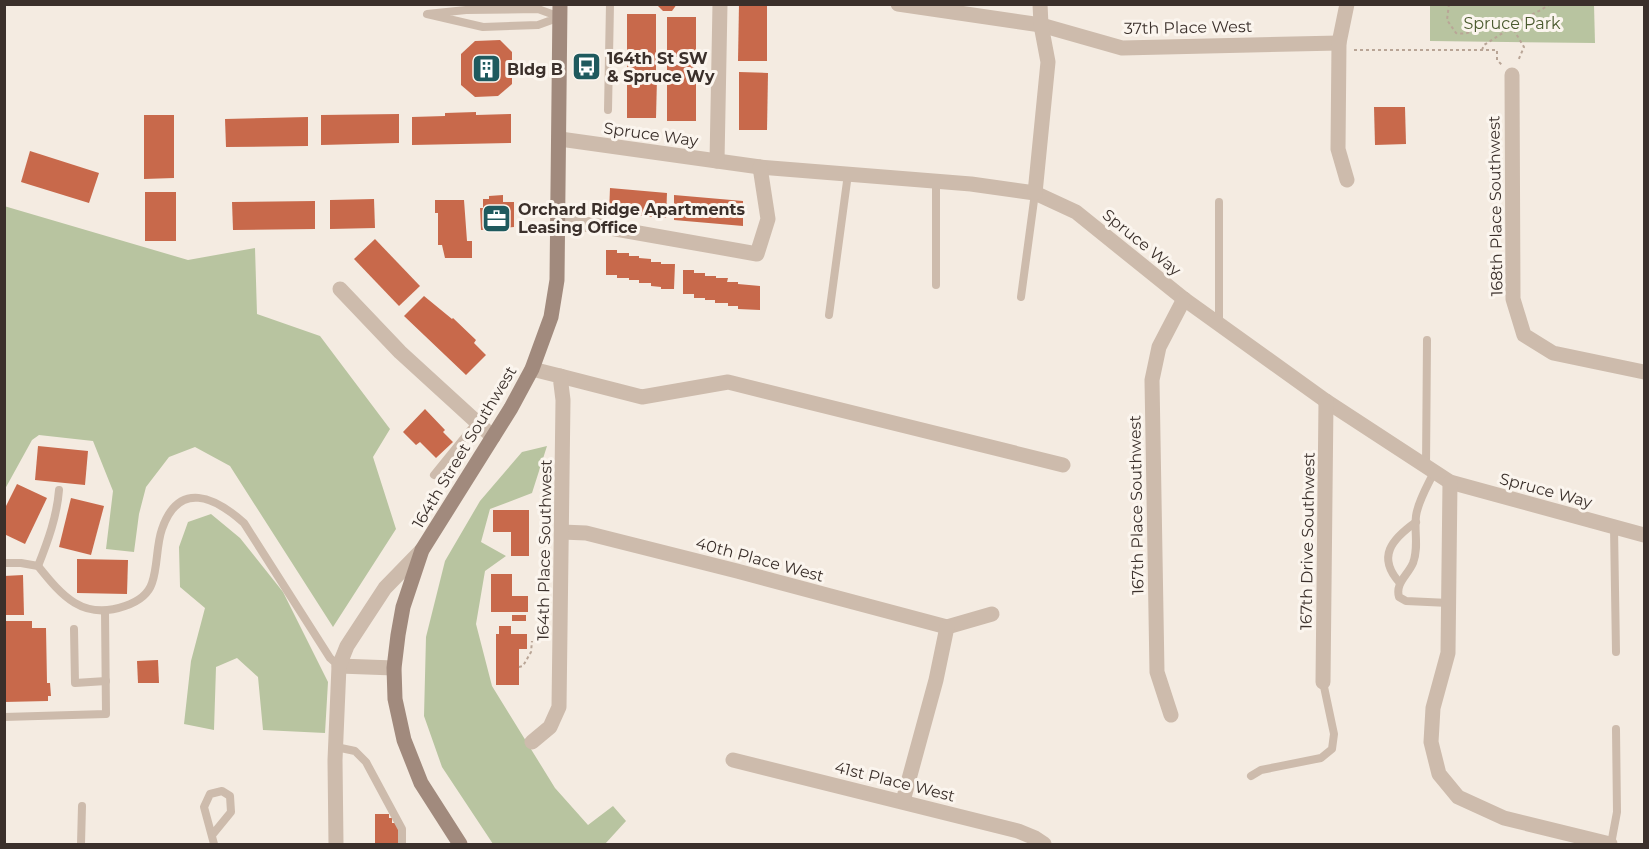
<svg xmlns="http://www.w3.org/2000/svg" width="1649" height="849" viewBox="0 0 1649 849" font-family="Montserrat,sans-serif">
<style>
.green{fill:#b8c4a0}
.building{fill:#c8694b}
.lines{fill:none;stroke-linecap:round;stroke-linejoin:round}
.path{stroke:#b9a596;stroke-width:2;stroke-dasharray:3 3;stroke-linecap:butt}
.service{stroke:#cdbbac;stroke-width:8}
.minor{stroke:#cdbbac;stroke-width:15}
.tertiary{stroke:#cdbbac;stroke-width:15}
.secondary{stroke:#a18a7d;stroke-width:15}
.labels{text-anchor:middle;stroke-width:6;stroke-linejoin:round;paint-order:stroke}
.park-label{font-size:16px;fill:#4a5a2e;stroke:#fbf5ee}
.street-label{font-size:16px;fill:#3b302b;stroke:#fbf5ee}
.poi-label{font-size:16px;font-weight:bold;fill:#3b302b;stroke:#fbf5ee;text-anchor:start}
</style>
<rect width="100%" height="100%" fill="#f4ebe1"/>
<g class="green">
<polygon points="1430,5 1594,5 1595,43 1430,41"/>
<polygon points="4,206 188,260 255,248 257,314 320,336 390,429 373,457 396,529 333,627 230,466 195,447 169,457 146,487 139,514 134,552 106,549 113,491 93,441 39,435 32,440 5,489"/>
<polygon points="547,446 532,493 490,509 481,542 506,556 485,571 476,624 492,686 555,788 588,825 613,806 626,821 605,844 493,844 442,767 424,716 426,637 445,561 480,501 522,452"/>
<polygon points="211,514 240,538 283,592 328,682 325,733 263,730 258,677 237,658 216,667 214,730 184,724 191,661 205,608 180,587 179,547 188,522"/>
</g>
<g class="building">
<polygon points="656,4 677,4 672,11 663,11"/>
<polygon points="739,4 767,4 767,61 738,61"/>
<rect x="627" y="14" width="29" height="57"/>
<rect x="667" y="17" width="29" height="40"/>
<polygon points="500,40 512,52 512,84 498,96 475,97 461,85 461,54 475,41"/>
<rect x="667" y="64" width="29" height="57"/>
<polygon points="739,72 768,73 767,130 739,130"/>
<polygon points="627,78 657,78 656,118 627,118"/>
<polygon points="1374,107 1405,107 1406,144 1375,145"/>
<polygon points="476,112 476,115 511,114 511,143 412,145 412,117 445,116 445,113"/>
<polygon points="399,114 399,143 321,145 321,115"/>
<polygon points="144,115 174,115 174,178 144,179"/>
<polygon points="308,117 308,146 226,147 225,119"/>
<polygon points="30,151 99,173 89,203 21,182"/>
<polygon points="610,188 667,193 666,218 609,213"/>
<rect x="145" y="192" width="31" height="49"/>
<polygon points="503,195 503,202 514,202 514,227 481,230 480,208 483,208 483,199 489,199 489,196"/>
<polygon points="674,195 743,201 743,226 674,220"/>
<polygon points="374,199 375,228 330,229 330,200"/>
<polygon points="435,200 464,200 467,241 472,241 472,258 445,258 442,245 438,245 438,213 435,213"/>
<polygon points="315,201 315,229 233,230 232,202"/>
<polygon points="375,239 420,286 399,306 354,259"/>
<polygon points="606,250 617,250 617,253 629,253 629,256 639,256 639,258 651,259 651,262 661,262 661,264 675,264 674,289 661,289 661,287 651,286 651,283 639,283 639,280 629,280 629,278 617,278 617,275 606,275"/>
<polygon points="683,270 694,270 694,273 705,273 705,276 716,276 716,278 728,278 727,282 738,282 738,284 760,286 760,310 738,309 738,306 728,306 728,303 715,303 715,300 705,300 705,298 694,298 694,294 683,294"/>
<polygon points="424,296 452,319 453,318 476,340 474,343 486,355 466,375 404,316"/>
<polygon points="425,409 445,430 443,432 453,442 436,458 420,442 416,445 403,432"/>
<polygon points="38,446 88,451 85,485 35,480"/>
<polygon points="17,484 47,498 25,544 4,534 4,510"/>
<polygon points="71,498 104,506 91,555 59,547"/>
<polygon points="493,510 529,510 529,556 511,556 511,532 493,532"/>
<polygon points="77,559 128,560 127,594 77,593"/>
<polygon points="491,574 512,574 512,596 528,596 528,612 491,612"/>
<polygon points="23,575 24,615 4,615 4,576"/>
<rect x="512" y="615" width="14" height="6"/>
<polygon points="4,621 32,621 32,628 46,628 47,683 50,683 51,696 48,696 48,701 4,702"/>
<polygon points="499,626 511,626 511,634 527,634 527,649 519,649 519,685 496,685 496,634 499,634"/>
<polygon points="158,660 159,683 138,683 137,661"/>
<polygon points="375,814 389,814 389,818 392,818 392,823 398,823 398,844 375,844"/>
</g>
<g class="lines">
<g class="path">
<path d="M1449,4L1447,20L1456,33C1472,35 1470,30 1483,25C1492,22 1503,25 1512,27C1523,17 1538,13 1550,4"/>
<polyline points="1354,50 1497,50 1497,60 1502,65"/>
<polyline points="1482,50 1484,45 1512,27 1524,47 1518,61"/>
<polyline points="519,667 523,666 531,652 532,641"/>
</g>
<g class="service">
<polygon points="538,9 560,17 538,25 483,27 427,14 466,10"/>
<polyline points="608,110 610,4"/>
<polyline points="936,181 936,285"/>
<polyline points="1219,202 1219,323"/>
<polyline points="1021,297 1035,193"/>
<polyline points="829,315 848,174"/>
<polyline points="1426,467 1427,340"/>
<path d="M1434,472C1428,485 1418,501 1416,516C1414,532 1419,547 1413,563C1408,575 1395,583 1399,597L1406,601L1449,603"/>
<polyline points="434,475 477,422"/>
<polyline points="1614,527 1616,652"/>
<path d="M4,563H21L38,566C62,596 83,621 125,606C137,602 148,595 152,583C158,566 156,546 162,529C179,480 215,497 244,523L330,658L339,666"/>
<path d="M38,566C48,541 57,516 59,490"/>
<path d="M1400,583C1376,557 1392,539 1416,522"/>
<polyline points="74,629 75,683 106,681"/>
<polyline points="4,717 106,714 105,611"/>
<polyline points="336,747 355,751 366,762 402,829 402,844"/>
<polyline points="1251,776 1261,770 1321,758 1332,749 1334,734 1323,682"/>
<polyline points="213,834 231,812 230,796 222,791 210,794 204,807 214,844"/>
<polyline points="81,844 82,806"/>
<polyline points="1611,844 1617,812 1616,729"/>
</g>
<g class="minor">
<polyline points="898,4 1041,25 1122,48 1339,43"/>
<polyline points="1512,75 1513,299 1524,335 1553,353 1644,372"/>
<polyline points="560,139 760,167 971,184 1035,193 1076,212 1184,299 1326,401 1450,482 1644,535"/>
<polyline points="717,161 720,4"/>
<polyline points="1347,180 1338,149 1339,43 1347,4"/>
<polyline points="1035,193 1048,62 1041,25 1040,4"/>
<polyline points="558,222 593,225 757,254 768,219 760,167"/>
<polyline points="340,289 400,352 493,437"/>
<polyline points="560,376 642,397 728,382 1063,465"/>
<polyline points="1450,482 1448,653 1433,708 1431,742 1439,774 1458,797 1504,818 1610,844"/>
<polyline points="562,532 586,533 737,571 947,627"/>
<polyline points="947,627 992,614"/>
<polyline points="339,666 394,668"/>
<polyline points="1323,682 1326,401"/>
<polyline points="1171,715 1157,672 1152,380 1159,347 1184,299"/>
<polyline points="532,742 550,727 559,707 563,400 560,376 532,369"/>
<polyline points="733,760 1018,831 1035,838 1044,844"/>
<polyline points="903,801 936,680 947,627"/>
</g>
<polyline class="tertiary" points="336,844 335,760 339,666 347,646 385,588 422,550"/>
<polyline class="secondary" points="460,844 421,783 404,740 395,699 394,668 398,635 403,607 422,550 511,408 532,369 551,317 557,280 560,4"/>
</g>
<defs>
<symbol id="bus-square" viewBox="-11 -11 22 22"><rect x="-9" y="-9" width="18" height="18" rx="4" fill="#1f5a5e" stroke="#fbf5ee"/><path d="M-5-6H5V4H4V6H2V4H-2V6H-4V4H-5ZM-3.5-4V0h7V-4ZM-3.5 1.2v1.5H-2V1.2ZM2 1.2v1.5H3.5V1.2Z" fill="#fff"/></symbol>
<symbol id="building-square" viewBox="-11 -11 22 22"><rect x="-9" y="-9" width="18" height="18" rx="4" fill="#1f5a5e" stroke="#fbf5ee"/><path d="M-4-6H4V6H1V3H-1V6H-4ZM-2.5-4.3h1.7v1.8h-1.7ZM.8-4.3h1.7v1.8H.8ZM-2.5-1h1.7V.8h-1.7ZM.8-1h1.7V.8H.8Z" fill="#fff"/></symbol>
<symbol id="office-square" viewBox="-11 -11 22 22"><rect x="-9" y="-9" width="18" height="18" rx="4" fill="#1f5a5e" stroke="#fbf5ee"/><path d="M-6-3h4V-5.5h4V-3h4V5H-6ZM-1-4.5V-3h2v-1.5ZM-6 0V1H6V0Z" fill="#fff"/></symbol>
</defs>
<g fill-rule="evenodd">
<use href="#bus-square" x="570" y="50" width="33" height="33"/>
<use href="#building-square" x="470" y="52" width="33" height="33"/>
<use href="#office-square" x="480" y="202" width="33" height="33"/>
</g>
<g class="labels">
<g class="park-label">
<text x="1512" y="29">Spruce Park</text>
</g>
<g class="street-label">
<text transform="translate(1188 27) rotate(-1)" y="6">37th Place West</text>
<text transform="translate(651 134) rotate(8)" y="6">Spruce Way</text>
<text transform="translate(1495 206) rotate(-91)" y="6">168th Place Southwest</text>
<text transform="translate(1142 242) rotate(39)" y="6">Spruce Way</text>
<text transform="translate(464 447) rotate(-59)" y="6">164th Street Southwest</text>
<text transform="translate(1546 490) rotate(15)" y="6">Spruce Way</text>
<text transform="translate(1136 505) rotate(-91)" y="6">167th Place Southwest</text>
<text transform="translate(1307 541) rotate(-89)" y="6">167th Drive Southwest</text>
<text transform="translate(544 550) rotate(-89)" y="6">164th Place Southwest</text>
<text transform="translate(760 559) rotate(15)" y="6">40th Place West</text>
<text transform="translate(895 781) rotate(14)" y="6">41st Place West</text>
</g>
<g class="poi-label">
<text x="607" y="64">164th St SW<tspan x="607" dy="18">&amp; Spruce Wy</tspan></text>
<text x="507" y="75">Bldg B</text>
<text x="518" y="215">Orchard Ridge Apartments<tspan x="518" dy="18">Leasing Office</tspan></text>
</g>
</g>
<rect width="1649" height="849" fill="none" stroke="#3b302b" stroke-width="12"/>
</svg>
